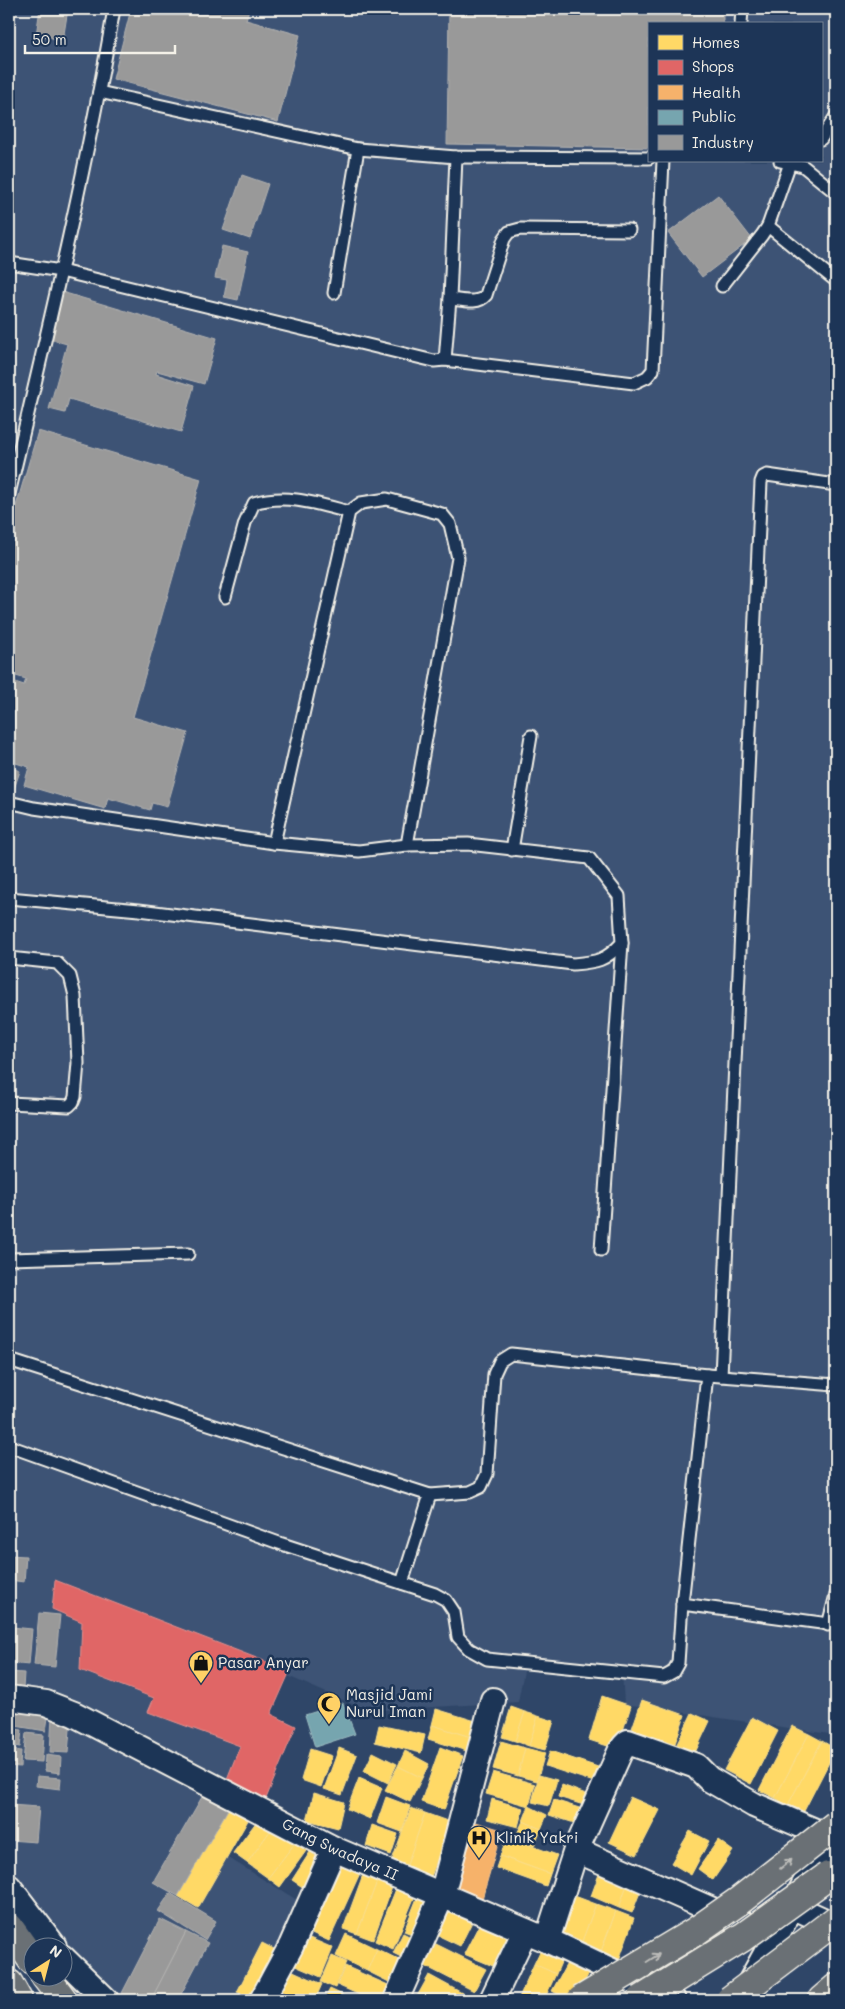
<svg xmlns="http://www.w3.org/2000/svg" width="845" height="2009" viewBox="0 0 845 2009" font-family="Mali,sans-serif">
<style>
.built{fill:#3c5274;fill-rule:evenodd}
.homes{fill:#ffd966;stroke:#fce08d}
.shops{fill:#e06666;stroke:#e6908d}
.health{fill:#f6b26b;stroke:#f5c590}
.public{fill:#76a5af;stroke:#9cbcc0}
.industry{fill:#999;stroke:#b4b3b1}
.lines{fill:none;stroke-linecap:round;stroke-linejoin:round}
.lane-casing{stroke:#f4f1e8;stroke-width:15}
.street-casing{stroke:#f4f1e8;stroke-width:28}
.highway-casing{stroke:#f4f1e8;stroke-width:31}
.lane{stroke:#1d3557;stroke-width:11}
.street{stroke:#1d3557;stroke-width:24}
.highway{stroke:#6a7074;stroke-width:28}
.highway-bridge-casing{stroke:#f4f1e8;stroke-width:31;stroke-linecap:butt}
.highway-bridge{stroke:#6a7074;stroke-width:28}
.oneway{stroke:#bdbdba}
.labels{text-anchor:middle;stroke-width:5;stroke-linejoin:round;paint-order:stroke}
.poi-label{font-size:15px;fill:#f4f1e8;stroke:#1d3557;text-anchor:start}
.street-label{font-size:15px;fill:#f4f1e8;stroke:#1d3557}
</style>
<rect width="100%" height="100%" fill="#2f4668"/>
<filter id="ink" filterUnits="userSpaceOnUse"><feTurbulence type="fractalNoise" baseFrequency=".02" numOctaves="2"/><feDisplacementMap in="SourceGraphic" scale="10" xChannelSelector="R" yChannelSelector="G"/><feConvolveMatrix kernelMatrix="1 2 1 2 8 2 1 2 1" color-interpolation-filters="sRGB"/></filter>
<g filter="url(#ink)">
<path class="built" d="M9,9H836V1735L624,1704L622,1672L526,1661L518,1702L368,1711L283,1674L235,1792L227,1857L302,1903L260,2000H77L60,1977L62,1976V1946H39L9,1903ZM649,24H821V161H649Z"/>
<g class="homes">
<polygon points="602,1696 631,1706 617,1749 589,1740"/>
<polygon points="642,1700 685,1715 673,1749 630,1734"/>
<polygon points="511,1707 525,1712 515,1741 502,1737"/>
<polygon points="436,1709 479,1722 474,1738 432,1725"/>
<polygon points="525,1712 538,1716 529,1746 515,1741"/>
<polygon points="692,1713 710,1721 692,1759 674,1750"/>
<polygon points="538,1716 554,1721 545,1750 529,1746"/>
<polygon points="752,1717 778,1731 751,1784 724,1770"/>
<polygon points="379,1725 425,1735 421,1753 375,1742"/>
<polygon points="432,1725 474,1738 470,1752 428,1739"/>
<polygon points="792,1726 809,1734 775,1798 759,1790"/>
<polygon points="809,1734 822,1741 788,1805 775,1798"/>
<polygon points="501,1741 525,1748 518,1776 493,1769"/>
<polygon points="822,1741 836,1749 803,1813 788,1805"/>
<polygon points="440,1747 463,1756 444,1810 421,1802"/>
<polygon points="339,1748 357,1755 342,1795 324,1789"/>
<polygon points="525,1748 545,1753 537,1781 518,1776"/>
<polygon points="310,1749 332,1756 321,1787 301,1780"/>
<polygon points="405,1751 429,1764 422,1778 398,1766"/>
<polygon points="550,1751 601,1768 597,1783 545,1766"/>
<polygon points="373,1752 397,1764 388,1783 364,1771"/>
<polygon points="398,1766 422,1778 410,1802 385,1790"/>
<polygon points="493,1772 535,1784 529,1806 486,1794"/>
<polygon points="539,1775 557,1780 549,1806 532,1802"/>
<polygon points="359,1778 382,1788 370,1819 347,1809"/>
<polygon points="562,1785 594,1797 590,1807 558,1797"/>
<polygon points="314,1793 344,1802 338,1828 307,1820"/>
<polygon points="386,1797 410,1806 402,1832 377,1823"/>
<polygon points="630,1797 660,1810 637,1855 609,1842"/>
<polygon points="492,1799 523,1808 518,1827 487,1819"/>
<polygon points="554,1800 589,1811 584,1826 549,1815"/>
<polygon points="231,1804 251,1815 198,1908 178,1896"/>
<polygon points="529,1806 547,1815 541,1829 523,1821"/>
<polygon points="411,1808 425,1813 406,1868 391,1863"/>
<polygon points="425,1813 450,1822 431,1877 406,1868"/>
<polygon points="260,1817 273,1827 247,1863 233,1853"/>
<polygon points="523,1821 541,1829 534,1846 515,1838"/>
<polygon points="372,1825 398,1834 391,1855 366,1846"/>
<polygon points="273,1827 295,1843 268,1878 247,1863"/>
<polygon points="690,1831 709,1841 691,1875 671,1863"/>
<polygon points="507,1837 557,1855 550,1874 500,1856"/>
<polygon points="718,1840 733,1851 713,1880 698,1869"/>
<polygon points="295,1843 306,1851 280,1887 268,1878"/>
<polygon points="310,1852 325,1862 307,1890 292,1880"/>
<polygon points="500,1856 550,1874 546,1886 496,1868"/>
<polygon points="335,1859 361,1871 329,1941 303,1929"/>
<polygon points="602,1866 630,1876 619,1908 591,1896"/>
<polygon points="365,1869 380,1874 357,1934 343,1929"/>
<polygon points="380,1874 395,1879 373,1940 357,1934"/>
<polygon points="630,1876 644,1882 632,1913 619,1908"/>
<polygon points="398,1884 417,1891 393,1949 375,1941"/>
<polygon points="421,1888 440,1895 422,1938 404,1931"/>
<polygon points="572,1895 596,1904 580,1947 555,1936"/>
<polygon points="453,1903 476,1914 460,1946 437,1935"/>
<polygon points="596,1904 616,1911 599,1957 580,1947"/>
<polygon points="616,1911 634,1918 618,1963 599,1957"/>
<polygon points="483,1917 511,1929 493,1966 464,1954"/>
<polygon points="403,1933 421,1942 411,1962 393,1953"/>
<polygon points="346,1934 377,1949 367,1971 336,1956"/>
<polygon points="305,1936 333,1948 321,1977 293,1965"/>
<polygon points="262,1943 284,1954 253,2000 237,1992"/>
<polygon points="544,1943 565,1953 556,1974 534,1964"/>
<polygon points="436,1944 486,1969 474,1991 425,1966"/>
<polygon points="377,1949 408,1964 397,1986 367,1971"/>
<polygon points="332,1956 346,1962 335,1988 321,1982"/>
<polygon points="571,1956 592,1968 574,2000 568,2000 552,1991"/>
<polygon points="534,1964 556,1974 544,2000 518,2000"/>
<polygon points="345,1966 395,1988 390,2000 371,2000 337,1985"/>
<polygon points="291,1970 322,1984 315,2000 302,2000 282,1991"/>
<polygon points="429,1975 462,1993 458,2000 415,2000"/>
<polygon points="330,1989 353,2000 324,2000"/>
</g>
<polygon class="shops" points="55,1580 290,1671 271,1714 296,1726 265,1801 227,1779 240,1746 148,1712 154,1698 80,1670 82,1622 52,1609"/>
<polygon class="health" points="476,1822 502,1830 482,1899 456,1889"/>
<polygon class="public" points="343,1703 355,1734 315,1747 305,1715"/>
<g class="industry">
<polygon points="40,9 68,9 63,40 36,35"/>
<polygon points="131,9 249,9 246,20 300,35 278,122 113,79"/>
<polygon points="449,9 723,9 723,24 649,24 649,148 447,144"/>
<polygon points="242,175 268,184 250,239 223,230"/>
<polygon points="718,195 752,239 702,277 668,233"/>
<polygon points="222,246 248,252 238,300 224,297 227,280 215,278"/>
<polygon points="62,292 217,338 204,384 157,371 156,374 194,386 181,432 69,399 65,413 49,409 67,344 49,339"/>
<polygon points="38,431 201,479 133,717 188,733 167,807 152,803 150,810 108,798 105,809 24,785 29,767 9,761 9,680 24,685 26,679 9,674 9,530"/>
<polygon points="9,767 20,771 14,789 9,787"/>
<polygon points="9,1555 26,1556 24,1582 9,1580"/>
<polygon points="39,1613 60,1615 55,1667 34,1665"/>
<polygon points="12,1627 32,1629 29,1665 9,1663"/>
<polygon points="9,1672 24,1673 23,1689 9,1688"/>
<polygon points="11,1705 49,1711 46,1731 9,1725"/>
<polygon points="52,1716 71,1718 68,1753 50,1752"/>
<polygon points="9,1728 22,1730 20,1747 9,1745"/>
<polygon points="26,1733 44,1735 42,1762 23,1761"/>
<polygon points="9,1749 21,1751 20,1767 9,1766"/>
<polygon points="46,1755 61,1757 60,1773 45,1771"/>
<polygon points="37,1776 61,1778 60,1789 36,1786"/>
<polygon points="206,1790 231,1804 178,1896 153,1882"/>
<polygon points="10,1805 39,1807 36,1842 9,1840"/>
<polygon points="170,1893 216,1921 205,1940 158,1911"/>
<polygon points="160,1919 186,1932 151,2000 132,2000 121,1995"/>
<polygon points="186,1932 208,1943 178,2000 151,2000"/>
</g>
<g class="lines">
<defs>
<g id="lane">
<polyline points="741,24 742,9"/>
<polyline points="99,92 358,149 456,157 649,158"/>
<polyline points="821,139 836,116"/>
<polyline points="780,161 803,166 836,193"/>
<polyline points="768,226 836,281"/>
<polyline points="9,263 61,271 434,361 445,360 450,299 456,157"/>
<polyline points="722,286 762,235 768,226 790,163"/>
<polyline points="334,293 358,149"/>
<path d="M450,299C462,300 478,305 486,295L504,239L509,232L520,229L629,230"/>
<polyline points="445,360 634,383 647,377 653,370 663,161"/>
<path d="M9,494C47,333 86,172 114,9"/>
<path d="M225,597L245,523L254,503C286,493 318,504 349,512"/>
<polyline points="9,802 34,808 274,843 349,512 361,503 387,499 442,514 450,524 458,558 407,845"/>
<polyline points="512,850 531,736"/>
<path d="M9,898L139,910L573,964C597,962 605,961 622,943L619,896L589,858L468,844L407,845L359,851L274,843"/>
<polyline points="9,958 57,963 70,976 75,996 78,1063 75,1097 73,1102 69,1106 9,1103"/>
<polyline points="601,1250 622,943"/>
<polyline points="9,1259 188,1254"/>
<polyline points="9,1360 430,1495 470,1492 481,1487 487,1474 494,1374 500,1361 511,1354 707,1375 682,1604 678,1663 673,1672 664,1677 487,1659 469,1649 458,1637 454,1612 446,1600 435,1594 279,1543 9,1446"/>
<polyline points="707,1375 721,1376 761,482 763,477 767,475 836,485"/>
<polyline points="721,1376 836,1385"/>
<polyline points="402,1583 430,1495"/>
<polyline points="682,1604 836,1625"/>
<polyline points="828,1625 836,1595"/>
</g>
<g id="street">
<path id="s1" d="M9,1698L46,1703L74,1714L334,1849L547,1940L673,2000"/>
<polyline points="576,1850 774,1937"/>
<polyline points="9,1887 54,1946"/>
<polyline points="792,1906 836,1926"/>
<polyline points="547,1940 576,1850 620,1752 624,1746 628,1742 696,1766 709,1779 754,1805 836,1840"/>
<polyline points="62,1957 106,2000"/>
<polyline points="748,1986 830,1838"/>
<polyline points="262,2000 291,1946 334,1849"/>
<polyline points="396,2000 442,1895 493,1700"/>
<polyline points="492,2000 525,1931"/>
</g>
<g id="highway">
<polyline points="9,1927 32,1960"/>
<polyline points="45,1976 63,2000"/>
<polyline points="9,1984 18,2000"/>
<polyline points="822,2000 836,1988"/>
</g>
</defs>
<use href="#lane" class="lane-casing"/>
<use href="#street" class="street-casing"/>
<use href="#highway" class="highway-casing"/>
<use href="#lane" class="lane"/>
<use href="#street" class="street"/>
<use href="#highway" class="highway"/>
<defs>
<g id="highway-bridge">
<polyline points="581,2000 696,1931 739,1901 836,1825"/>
<polyline points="641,2000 743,1937 828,1876"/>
<polyline points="730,2000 836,1920"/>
</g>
</defs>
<use href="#highway-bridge" class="highway-bridge-casing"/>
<use href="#highway-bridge" class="highway-bridge"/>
</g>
<defs><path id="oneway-shaft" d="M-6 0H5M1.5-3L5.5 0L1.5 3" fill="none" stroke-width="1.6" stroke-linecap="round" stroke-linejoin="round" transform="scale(1.25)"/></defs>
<g class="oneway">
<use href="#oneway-shaft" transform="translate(786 1864) rotate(-38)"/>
<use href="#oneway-shaft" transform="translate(653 1958) rotate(-32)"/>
</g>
</g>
<defs>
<symbol id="shop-pin" viewBox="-11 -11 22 30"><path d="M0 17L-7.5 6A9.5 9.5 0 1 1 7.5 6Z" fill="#ffd166" stroke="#1d3557"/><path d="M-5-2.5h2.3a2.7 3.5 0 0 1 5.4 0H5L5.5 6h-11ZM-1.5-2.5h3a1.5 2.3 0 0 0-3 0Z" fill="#111"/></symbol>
<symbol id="mosque-pin" viewBox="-11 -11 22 30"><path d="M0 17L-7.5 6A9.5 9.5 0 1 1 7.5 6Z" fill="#ffd166" stroke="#1d3557"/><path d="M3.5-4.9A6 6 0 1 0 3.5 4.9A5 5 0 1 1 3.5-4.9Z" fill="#111"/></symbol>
<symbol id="hospital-pin" viewBox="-11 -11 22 30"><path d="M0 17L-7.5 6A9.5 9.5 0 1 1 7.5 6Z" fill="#ffd166" stroke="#1d3557"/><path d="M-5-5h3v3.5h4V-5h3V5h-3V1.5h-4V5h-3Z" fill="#111"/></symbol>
</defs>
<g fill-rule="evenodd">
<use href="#shop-pin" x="187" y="1649" width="28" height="38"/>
<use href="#mosque-pin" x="315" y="1690" width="28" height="38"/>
<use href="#hospital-pin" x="465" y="1824" width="28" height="38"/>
</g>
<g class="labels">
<g class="poi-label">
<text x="218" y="1668">Pasar Anyar</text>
<text x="346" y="1700">Masjid Jami<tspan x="346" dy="17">Nurul Iman</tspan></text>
<text x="496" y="1843">Klinik Yakri</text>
</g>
<g class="street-label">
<text dy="5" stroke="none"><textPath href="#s1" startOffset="366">Gang Swadaya II</textPath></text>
</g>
</g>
<rect width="845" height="2009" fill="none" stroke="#1d3557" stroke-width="30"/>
<rect x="15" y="15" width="815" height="1979" fill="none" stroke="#f4f1e8" stroke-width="2" filter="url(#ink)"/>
<rect x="648" y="22" width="175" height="140" fill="#1d3557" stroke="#738091"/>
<rect x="658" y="35" width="25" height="15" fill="#ffd966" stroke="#738091"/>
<text x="692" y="48" font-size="15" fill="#f4f1e8">Homes</text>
<rect x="658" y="60" width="25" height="15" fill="#e06666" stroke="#738091"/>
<text x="692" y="72" font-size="15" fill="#f4f1e8">Shops</text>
<rect x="658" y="85" width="25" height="15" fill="#f6b26b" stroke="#738091"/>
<text x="692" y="98" font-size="15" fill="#f4f1e8">Health</text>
<rect x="658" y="110" width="25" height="15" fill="#76a5af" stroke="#738091"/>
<text x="692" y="122" font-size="15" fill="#f4f1e8">Public</text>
<rect x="658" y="135" width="25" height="15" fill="#999999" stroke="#738091"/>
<text x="692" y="148" font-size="15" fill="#f4f1e8">Industry</text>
<g transform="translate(48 1962) rotate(36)"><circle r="24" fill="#1d3557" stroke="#738091"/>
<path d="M0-4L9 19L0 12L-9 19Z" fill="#ffd166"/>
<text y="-8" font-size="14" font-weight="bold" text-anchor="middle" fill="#f4f1e8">N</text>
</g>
<path d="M25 45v8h150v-8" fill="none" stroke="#f4f1e8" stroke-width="2.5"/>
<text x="32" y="45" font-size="15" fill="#f4f1e8" stroke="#1d3557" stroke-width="4" paint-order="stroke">50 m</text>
</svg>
